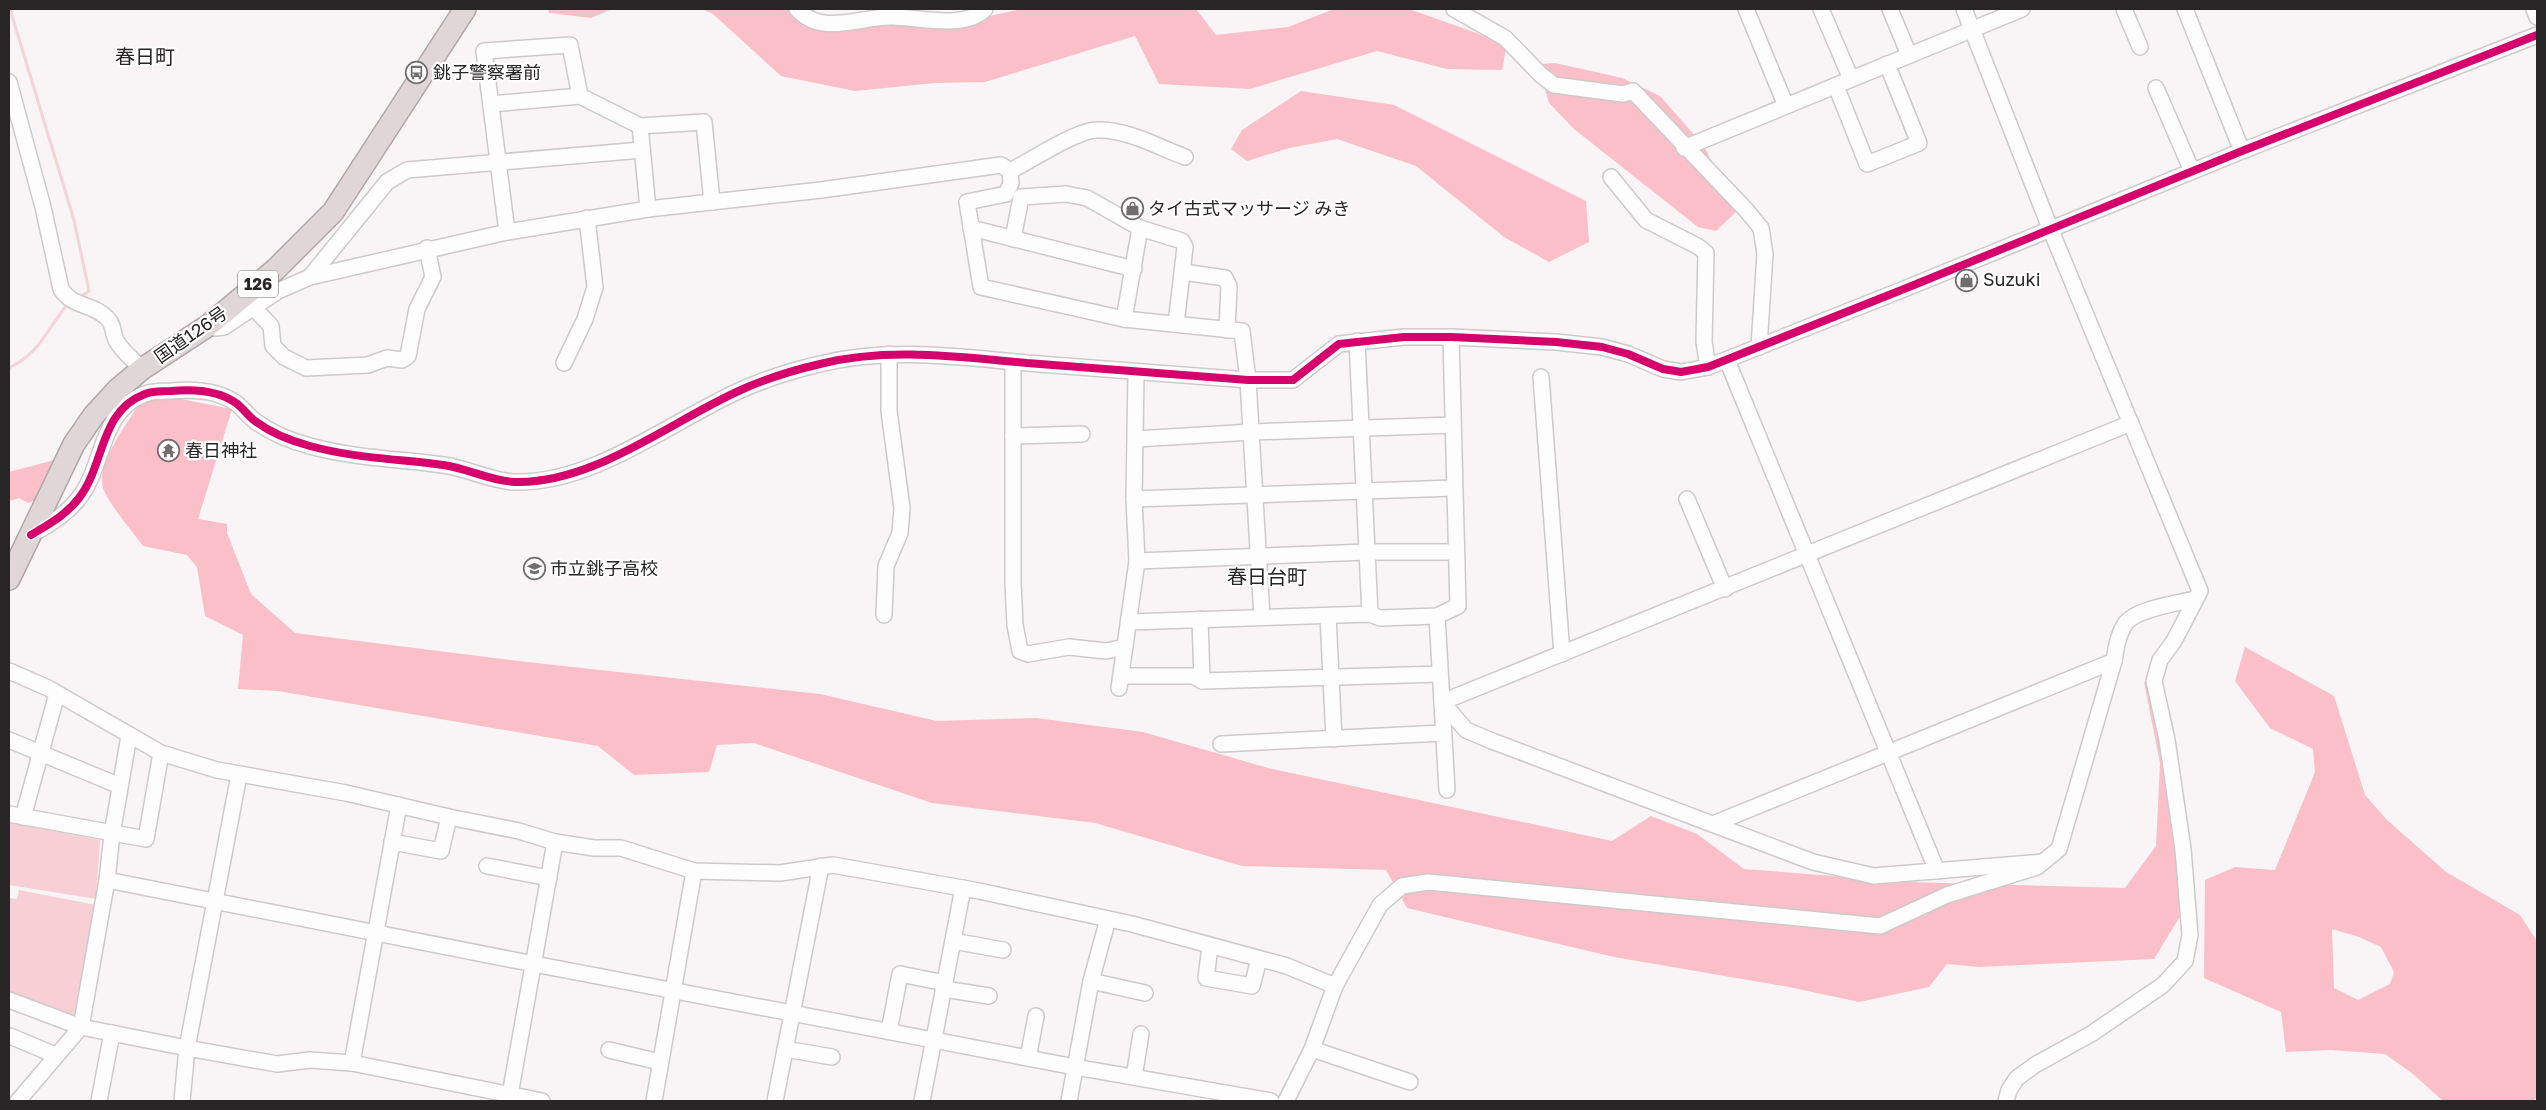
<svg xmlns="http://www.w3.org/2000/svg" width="2546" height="1110" viewBox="0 0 2546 1110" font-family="'Golos Text','Noto Sans JP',sans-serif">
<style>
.green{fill:#f7cfd4}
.forest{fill:#fabfc8;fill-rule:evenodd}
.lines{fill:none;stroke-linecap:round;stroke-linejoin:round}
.stream{stroke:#f3d4d8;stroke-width:3}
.minor-casing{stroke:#cdcaca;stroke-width:18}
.highway-casing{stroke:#b3a6a8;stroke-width:24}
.minor{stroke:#fefdfe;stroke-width:15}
.highway{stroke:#e0d5d7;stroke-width:21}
.cycleway-casing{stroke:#fff;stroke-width:11}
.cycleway{stroke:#d6006c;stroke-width:8}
.labels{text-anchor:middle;stroke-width:4.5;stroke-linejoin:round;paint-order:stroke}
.shield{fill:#fff;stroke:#686666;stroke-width:1}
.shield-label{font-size:16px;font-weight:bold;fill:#272525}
.poi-label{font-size:18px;fill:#272525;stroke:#fff;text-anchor:start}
.street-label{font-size:18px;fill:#272525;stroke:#fff}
.quarter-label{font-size:20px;fill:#272525;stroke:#fff}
</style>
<rect width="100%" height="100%" fill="#f9f4f5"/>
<g class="green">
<polygon points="9,822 100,840 96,899 9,885"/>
<polygon points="19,890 96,905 79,1015 73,1018 9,996 9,898 17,899"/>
</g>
<g class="forest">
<polygon points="548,9 612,9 591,18 549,13"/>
<polygon points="702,9 792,9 804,25 859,27 977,19 1021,9 1196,9 1216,35 1288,27 1334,9 1409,9 1507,44 1502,70 1447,69 1377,51 1250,89 1159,84 1135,36 985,82 935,83 855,91 781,76 713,14"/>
<polygon points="1555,63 1622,78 1660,96 1704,146 1736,212 1716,231 1698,227 1574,129 1549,103 1538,64"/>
<polygon points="1301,91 1394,105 1586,201 1589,242 1549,262 1504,237 1416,166 1337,139 1289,148 1247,161 1231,149 1242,130"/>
<path d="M181,399L232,409L198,519L227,524V533L251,594L295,633L518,661L820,694L937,721L1036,718L1143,732L1268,768L1612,841L1651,816L1697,834L1744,869L1909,882L2125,888L2156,846L2160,763L2144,682L2154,681L2187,905L2154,959L1979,967L1947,964L1929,987L1859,1002L1789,987L1614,957L1407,908L1386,870L1242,866L1095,823L932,803L754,743L717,745L709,772L634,775L598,746L278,691L238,689L243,635L205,616L197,567L187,555L143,546C133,532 108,503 103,488C96,461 129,423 141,400Z"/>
<polygon points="62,458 39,499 28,503 19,498 9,501 9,472"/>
<path d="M2245,647L2334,696L2365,795L2386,819L2446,872L2520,915L2537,941V1097L2533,1101H2443L2413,1074L2385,1054L2331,1050L2286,1052L2281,1012L2204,978L2205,880L2235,867L2275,870L2315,772L2313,749L2270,728L2235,681ZM2332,929L2359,937L2381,947L2394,972L2390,984L2358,1000L2334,988Z"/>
</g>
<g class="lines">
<g class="stream">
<polyline points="10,9 74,220 89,291 80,297"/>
<path d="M9,368C44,350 45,330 68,304"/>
</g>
<defs>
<g id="minor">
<path d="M797,9C822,37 861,16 892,17C918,17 965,30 985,9"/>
<polyline points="1454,9 1505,38 1541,75 1554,85 1623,94 1633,91 1747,211 1761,228 1765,254 1759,347"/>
<polyline points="1746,9 1786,106"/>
<polyline points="1821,9 1851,79"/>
<polyline points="1890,9 1909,55"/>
<polyline points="1964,9 2050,228 2200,591 2174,641 2160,660 2154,681 2167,740 2183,849 2190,935 2185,961 2163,985 2091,1034 2035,1065 2017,1078 2009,1090 2006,1101"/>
<polyline points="2124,9 2140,47"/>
<polyline points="2185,9 2242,151"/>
<polyline points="2534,9 2537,17"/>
<path d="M9,82L43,207L61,289C72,307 94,304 107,318C114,324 112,332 116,340C122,352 133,359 142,369"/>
<polyline points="1836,86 1867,164 1919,143 1887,64"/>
<polyline points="2156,88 2192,171"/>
<polyline points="492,104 580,96"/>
<polyline points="640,126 648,209"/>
<polyline points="1684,148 2022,9"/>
<path d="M1010,171C1030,161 1077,130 1097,130C1127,129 1158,147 1185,157"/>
<polyline points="1611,177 1646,220 1699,247 1706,253 1704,342 1708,367"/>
<polyline points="971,228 1134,269"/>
<polyline points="507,232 484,51 570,45 580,96 640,126 704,122 712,202"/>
<polyline points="1013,239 1021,197 1066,194 1087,198 1140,228 1182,241 1185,247 1176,324"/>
<polyline points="1183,272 1225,278 1229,286 1227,330"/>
<polyline points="310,277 387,182 407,170 642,150"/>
<polyline points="253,307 271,326 273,346 284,357 306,368 368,365 387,358 402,360 408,356 417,309 433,277 427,248"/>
<polyline points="1124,319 1140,228"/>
<polyline points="209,325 215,328 224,327 278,291 310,277 507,232 648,209 821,190 1001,165 1010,171 1011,183 1006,194 967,202 981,287 1124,319 1242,331 1248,380 1262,617"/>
<polyline points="1357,341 1370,614"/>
<polyline points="1727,360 1937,871"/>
<polyline points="1013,362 1013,583 1015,625 1020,651 1028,654 1069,647 1106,651 1125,647"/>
<polyline points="564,363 585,319 595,287 587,218"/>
<polyline points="1541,377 1562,654"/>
<polyline points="1013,436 1082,434"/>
<polyline points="1136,439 1252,432 1453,425"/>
<polyline points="1134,499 1454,488"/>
<polyline points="1687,499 1725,589"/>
<path d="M31,535C49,524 66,515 79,498C105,465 99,411 145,394C152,391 163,391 171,391C192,389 218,390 236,403C243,408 248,416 255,421C271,433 291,441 310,446C353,458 399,459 443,465C467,468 490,481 515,482C595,484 672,420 743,389C768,378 794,370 820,364C888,347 959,357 1027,363C1101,369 1175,375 1248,380H1293L1339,344L1404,337H1451L1556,342L1602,347L1628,354L1663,369L1681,372L1708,367L1909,287L2242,151L2537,35"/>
<polyline points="1137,561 1367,552 1456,552"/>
<polyline points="884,615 886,566 900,533 902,508 889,411 889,354"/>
<polyline points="1328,616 1334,739"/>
<polyline points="1437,616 1447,790"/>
<polyline points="1200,619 1202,681"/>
<polyline points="1129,622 1370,614 1380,618 1437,616 1458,606 1451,337"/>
<polyline points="9,671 48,688 161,753 217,770 346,793 449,817 519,831 555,842 594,848 621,848 694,871 780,873 833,865 979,891 1132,924 1287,966 1335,986"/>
<polyline points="1122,676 1193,676 1202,681 1440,674"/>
<polyline points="1119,688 1137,561 1134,499 1136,372"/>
<polyline points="9,740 120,786"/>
<polyline points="1221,744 1443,733"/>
<polyline points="9,814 146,839 161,753"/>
<polyline points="23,817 57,694"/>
<polyline points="1713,824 2114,661"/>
<polyline points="392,842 441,851 449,817"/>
<polyline points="2043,862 1874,876 1813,862 1492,741 1466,730 1442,702 2131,423"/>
<polyline points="487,866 549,878"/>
<polyline points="107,880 534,964 1075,1067 1271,1101"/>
<polyline points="953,941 1003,950"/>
<polyline points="1210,947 1206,978 1252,986 1259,959"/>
<polyline points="1091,981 1145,993"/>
<polyline points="944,989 989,996"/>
<polyline points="9,1000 81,1027 187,1048 277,1064 310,1060 352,1063 542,1101"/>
<polyline points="889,1031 900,974 945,983"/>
<polyline points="10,1036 55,1055"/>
<polyline points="785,1049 832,1057"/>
<polyline points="1312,1049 1410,1082"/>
<polyline points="609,1050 660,1062"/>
<polyline points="1028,1058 1036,1016"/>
<polyline points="352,1063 399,805"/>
<polyline points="1134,1077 1141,1034"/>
<polyline points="510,1095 555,842"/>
<polyline points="18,1101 81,1027 107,880 112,834 129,736"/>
<polyline points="99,1101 112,1033"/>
<polyline points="182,1101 187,1048 239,775"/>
<polyline points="654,1101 694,871"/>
<polyline points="775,1101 821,866"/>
<polyline points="922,1101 963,888"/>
<polyline points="1069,1101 1091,981 1108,919"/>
<path d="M1286,1101L1312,1049L1335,986L1380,905L1402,886L1428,882L1880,926L1947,895L2037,867L2059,849L2114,661C2116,648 2118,635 2125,624C2135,609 2178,603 2195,599"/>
</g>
<polyline id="highway" points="9,579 74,444 94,415 117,390 142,369 209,325 276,269 333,212 465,9"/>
</defs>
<use href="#minor" class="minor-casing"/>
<use href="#highway" class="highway-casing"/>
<use href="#minor" class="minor"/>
<use href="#highway" class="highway"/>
<defs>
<path id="cycleway" d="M31,535C49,524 66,515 79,498C105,465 99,411 145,394C152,391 163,391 171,391C192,389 218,390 236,403C243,408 248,416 255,421C271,433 291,441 310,446C353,458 399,459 443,465C467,468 490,481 515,482C595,484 672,420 743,389C768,378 794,370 820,364C888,347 959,357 1027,363C1101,369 1175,375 1248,380H1293L1339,344L1404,337H1451L1556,342L1602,347L1628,354L1663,369L1681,372L1708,367L1909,287L2242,151L2537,35"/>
</defs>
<use href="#cycleway" class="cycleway-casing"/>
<use href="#cycleway" class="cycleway"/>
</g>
<defs>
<symbol id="bus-ring" viewBox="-11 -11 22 22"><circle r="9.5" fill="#fff" stroke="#706d6e" stroke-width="1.5"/><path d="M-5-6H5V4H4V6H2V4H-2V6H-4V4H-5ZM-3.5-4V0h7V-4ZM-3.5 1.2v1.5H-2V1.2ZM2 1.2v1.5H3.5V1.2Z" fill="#706d6e"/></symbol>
<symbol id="shop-ring" viewBox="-11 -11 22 22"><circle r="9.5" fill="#fff" stroke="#706d6e" stroke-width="1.5"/><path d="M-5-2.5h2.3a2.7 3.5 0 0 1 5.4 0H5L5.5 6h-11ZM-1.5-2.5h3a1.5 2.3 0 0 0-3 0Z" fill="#706d6e"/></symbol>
<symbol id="temple-ring" viewBox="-11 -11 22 22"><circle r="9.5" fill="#fff" stroke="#706d6e" stroke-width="1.5"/><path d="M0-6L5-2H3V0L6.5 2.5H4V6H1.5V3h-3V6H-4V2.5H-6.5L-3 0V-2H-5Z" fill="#706d6e"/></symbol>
<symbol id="school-ring" viewBox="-11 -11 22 22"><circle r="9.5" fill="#fff" stroke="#706d6e" stroke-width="1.5"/><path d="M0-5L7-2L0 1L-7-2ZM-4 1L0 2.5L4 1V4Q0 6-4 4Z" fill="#706d6e"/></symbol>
</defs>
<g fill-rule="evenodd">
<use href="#bus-ring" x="404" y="60" width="25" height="25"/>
<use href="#shop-ring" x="1120" y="196" width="25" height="25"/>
<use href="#shop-ring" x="1954" y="268" width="25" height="25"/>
<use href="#temple-ring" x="156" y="438" width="25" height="25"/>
<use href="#school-ring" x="522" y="556" width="25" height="25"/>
</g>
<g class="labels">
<rect class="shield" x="238" y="270.5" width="40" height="27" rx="4"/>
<g class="shield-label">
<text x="258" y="290">126</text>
</g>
<g class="poi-label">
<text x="433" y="79">銚子警察署前</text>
<text x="1148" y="215">タイ古式マッサージ みき</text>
<text x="1983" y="286">Suzuki</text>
<text x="185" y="457">春日神社</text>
<text x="550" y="575">市立銚子高校</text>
</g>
<g class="street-label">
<text transform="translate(191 335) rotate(-35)" y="6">国道126号</text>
</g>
<g class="quarter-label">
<text x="145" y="64">春日町</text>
<text x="1267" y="584">春日台町</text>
</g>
</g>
<rect width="2546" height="1110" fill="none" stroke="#272525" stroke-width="20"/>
</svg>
